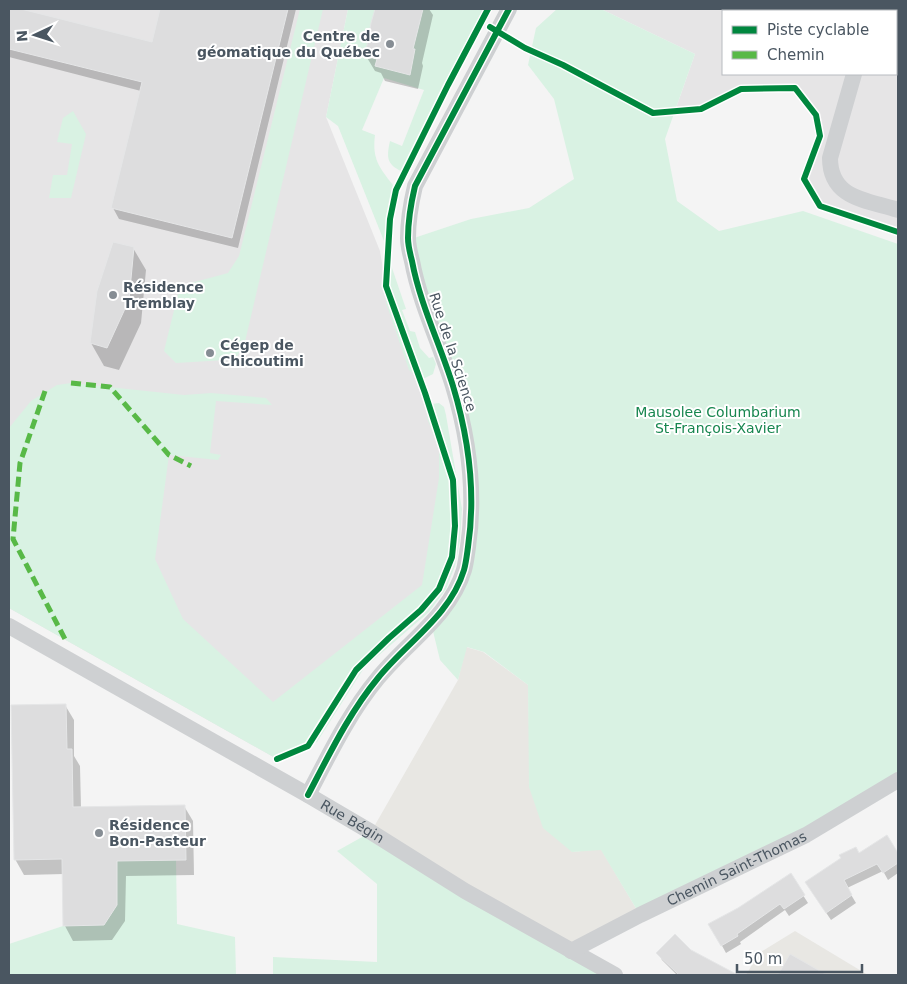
<svg xmlns="http://www.w3.org/2000/svg" width="907" height="984" viewBox="0 0 907 984" font-family="'DejaVu Sans',sans-serif">
<style>
.commercial{fill:#e8e7e3}
.education{fill:#e6e5e6;fill-rule:evenodd}
.green{fill:#d9f2e3}
.shadow{fill:#0003}
.building{fill:#ddddde;stroke:#e5e6e7}
.lines{fill:none;stroke-linecap:round;stroke-linejoin:round}
.minor{stroke:#ced0d2;stroke-width:16}
.quiet{stroke:#58b947;stroke-width:5;stroke-dasharray:10 5;stroke-linecap:butt}
.cycleway-casing{stroke:#fff;stroke-width:9}
.cycleway{stroke:#00873e;stroke-width:6}
.poi-dot{fill:#868d94;stroke:#fff;stroke-width:2}
.labels{text-anchor:middle;stroke-width:4;stroke-linejoin:round;paint-order:stroke}
.poi-label{font-size:14px;font-weight:bold;fill:#4a5661;stroke:#fff;text-anchor:start}
.street-label{font-size:14px;fill:#4a5661;stroke:#fff}
.park-label{font-size:14px;fill:#17864f;stroke:#fff}
</style>
<rect width="100%" height="100%" fill="#f4f4f4"/>
<g class="commercial">
<polygon points="466,647 483,652 528,685 529,728 572,852 601,849 640,915 571,951 371,832 458,680"/>
<polygon points="795,931 868,975 746,975 759,953"/>
</g>
<g class="education">
<polygon points="9,9 348,9 326,117 380,251 386,286 425,393 453,480 452,557 389,638 277,759 9,608"/>
<path d="M601,9H898V232L820,206L804,179L820,136L816,116L795,88L741,89L701,109L675,111L695,54ZM723,11H896V74H723Z"/>
</g>
<g class="green">
<polygon points="300,9 323,9 244,346 237,356 226,360 176,363 164,351 180,286 228,273 239,256"/>
<path d="M348,9H488L405,173C387,165 386,159 390,141L402,146L424,90L384,78L362,130L375,135C372,159 379,167 393,185L384,241L338,126L326,117Z"/>
<polygon points="557,9 601,9 695,54 665,139 677,201 719,231 803,211 898,244 898,780 640,915 601,850 572,852 543,828 529,787 528,685 484,652 467,647 458,680 440,660 431,623 451,599 471,484 408,240 471,219 529,208 574,179 554,99 528,65 536,28"/>
<polygon points="73,111 86,134 71,198 49,198 53,175 67,175 72,144 57,142 63,118"/>
<polygon points="391,265 406,309 402,310 410,331 415,332 420,348 429,358 433,357 436,364 433,374 423,379 416,376 409,370 386,303"/>
<polygon points="71,383 184,395 211,393 266,398 272,405 216,401 210,453 221,455 218,460 169,455 155,559 183,619 273,702 422,585 439,478 439,449 427,418 432,404 439,403 444,407 446,415 462,509 460,540 455,566 446,589 429,612 364,668 317,742 277,759 9,608 9,428 31,401 57,385"/>
<polygon points="371,832 615,975 273,975 273,957 377,962 377,884 337,851"/>
<polygon points="176,860 177,924 235,937 236,975 9,975 9,944 63,926 104,925 117,905 117,861"/>
</g>
<g class="shadow">
<polygon points="9,9 16,9 153,43 161,9 296,9 238,248 119,219 113,208 141,91 9,57"/>
<polygon points="376,9 429,9 433,15 422,63 423,66 418,89 385,81 381,73 375,71 366,56"/>
<polygon points="133,248 146,270 141,323 119,370 104,366 91,343"/>
<polygon points="65,705 74,720 74,756 80,766 81,808 184,806 193,821 194,875 126,876 125,921 112,940 73,941 65,926 64,874 24,875 15,859"/>
<polygon points="887,837 898,856 898,873 888,880 883,871 847,888 856,903 831,920 811,890 859,854"/>
<polygon points="790,875 808,903 789,916 785,910 740,942 741,944 726,953 710,924 727,916"/>
<polygon points="692,952 722,968 726,975 677,975 662,960 658,953"/>
</g>
<g class="building">
<polygon points="9,9 21,9 152,42 160,9 288,9 232,238 111,208 142,82 9,49"/>
<polygon points="375,9 423,9 413,49 415,49 410,75 375,66 377,59 365,56 371,23"/>
<polygon points="113,242 134,247 129,300 107,348 90,343 97,291"/>
<polygon points="66,704 67,749 72,749 73,807 185,805 186,860 117,861 117,905 104,925 63,926 62,859 14,860 11,705"/>
<polygon points="887,835 898,853 898,863 883,873 877,864 844,880 852,895 826,913 805,882 841,858 839,855 856,847 859,853"/>
<polygon points="791,873 805,895 784,909 780,904 737,934 738,936 721,946 708,924 738,908"/>
<polygon points="675,934 691,950 738,975 679,975 656,953"/>
<polygon points="790,954 827,975 778,975"/>
</g>
<g class="lines">
<g class="minor">
<polyline points="875,11 876,9"/>
<path d="M854,74L830,158C830,199 867,200 898,210"/>
<path id="s1" d="M9,626L308,795L371,832L465,891L615,975"/>
<path d="M308,795C329,755 349,713 378,678C407,642 450,616 464,570C466,563 467,554 468,547C476,493 469,439 453,386C440,344 420,304 412,261C410,253 408,246 408,238C408,220 411,203 415,186L509,9"/>
<path id="s2" d="M571,951L640,915L806,835L898,780"/>
</g>
<g class="quiet">
<polyline points="71,383 110,387 169,455 191,466"/>
<polyline points="45,391 20,463 13,539 66,641"/>
</g>
<defs>
<g id="cycleway">
<polyline points="490,27 525,48 563,65 653,113 701,109 741,89 795,88 816,115 820,136 804,179 820,206 898,232"/>
<polyline points="277,759 308,746 356,670 389,638 421,610 439,589 452,557 455,526 453,480 425,393 386,286 390,219 396,190 448,85 488,9"/>
<path d="M308,795C329,755 349,713 378,678C407,642 450,616 464,570C466,563 467,554 468,547C476,493 469,439 453,386C440,344 420,304 412,261C410,253 408,246 408,238C408,220 411,203 415,186L509,9"/>
</g>
</defs>
<use href="#cycleway" class="cycleway-casing"/>
<use href="#cycleway" class="cycleway"/>
</g>
<g class="poi-dot">
<circle cx="390" cy="44" r="5"/>
<circle cx="113" cy="295" r="5"/>
<circle cx="210" cy="353" r="5"/>
<circle cx="99" cy="833" r="5"/>
</g>
<g class="labels">
<g class="poi-label">
<text x="380" y="41" text-anchor="end">Centre de<tspan x="380" dy="16">géomatique du Québec</tspan></text>
<text x="123" y="292">Résidence<tspan x="123" dy="16">Tremblay</tspan></text>
<text x="220" y="350">Cégep de<tspan x="220" dy="16">Chicoutimi</tspan></text>
<text x="109" y="830">Résidence<tspan x="109" dy="16">Bon-Pasteur</tspan></text>
</g>
<g class="street-label">
<text transform="translate(453 352) rotate(72)" y="5">Rue de la Science</text>
<text dy="5" stroke="none"><textPath href="#s1" startOffset="395">Rue Bégin</textPath></text>
<text dy="5" stroke="none"><textPath href="#s2" startOffset="185">Chemin Saint-Thomas</textPath></text>
</g>
<g class="park-label">
<text x="718" y="417">Mausolee Columbarium<tspan x="718" dy="16">St-François-Xavier</tspan></text>
</g>
</g>
<rect width="907" height="984" fill="none" stroke="#4a5661" stroke-width="20"/>
<rect x="722" y="10" width="175" height="65" fill="#ffffff" stroke="#b7bbc0"/>
<rect x="732" y="26" width="25" height="8" fill="#00873e" stroke="#b7bbc0"/>
<text x="767" y="35" font-size="15" fill="#4a5661">Piste cyclable</text>
<rect x="732" y="51" width="25" height="8" fill="#58b947" stroke="#b7bbc0"/>
<text x="767" y="60" font-size="15" fill="#4a5661">Chemin</text>
<g transform="translate(35 35) rotate(266)" stroke="#ffffff" stroke-width="4" paint-order="stroke">
<path d="M0-4L9 19L0 12L-9 19Z" fill="#4a5661"/>
<text y="-8" font-size="14" font-weight="bold" text-anchor="middle" fill="#4a5661">N</text>
</g>
<path d="M737 964v8h125v-8" fill="none" stroke="#4a5661" stroke-width="2.5"/>
<text x="744" y="964" font-size="15" fill="#4a5661" stroke="#ffffff" stroke-width="4" paint-order="stroke">50 m</text>
</svg>
